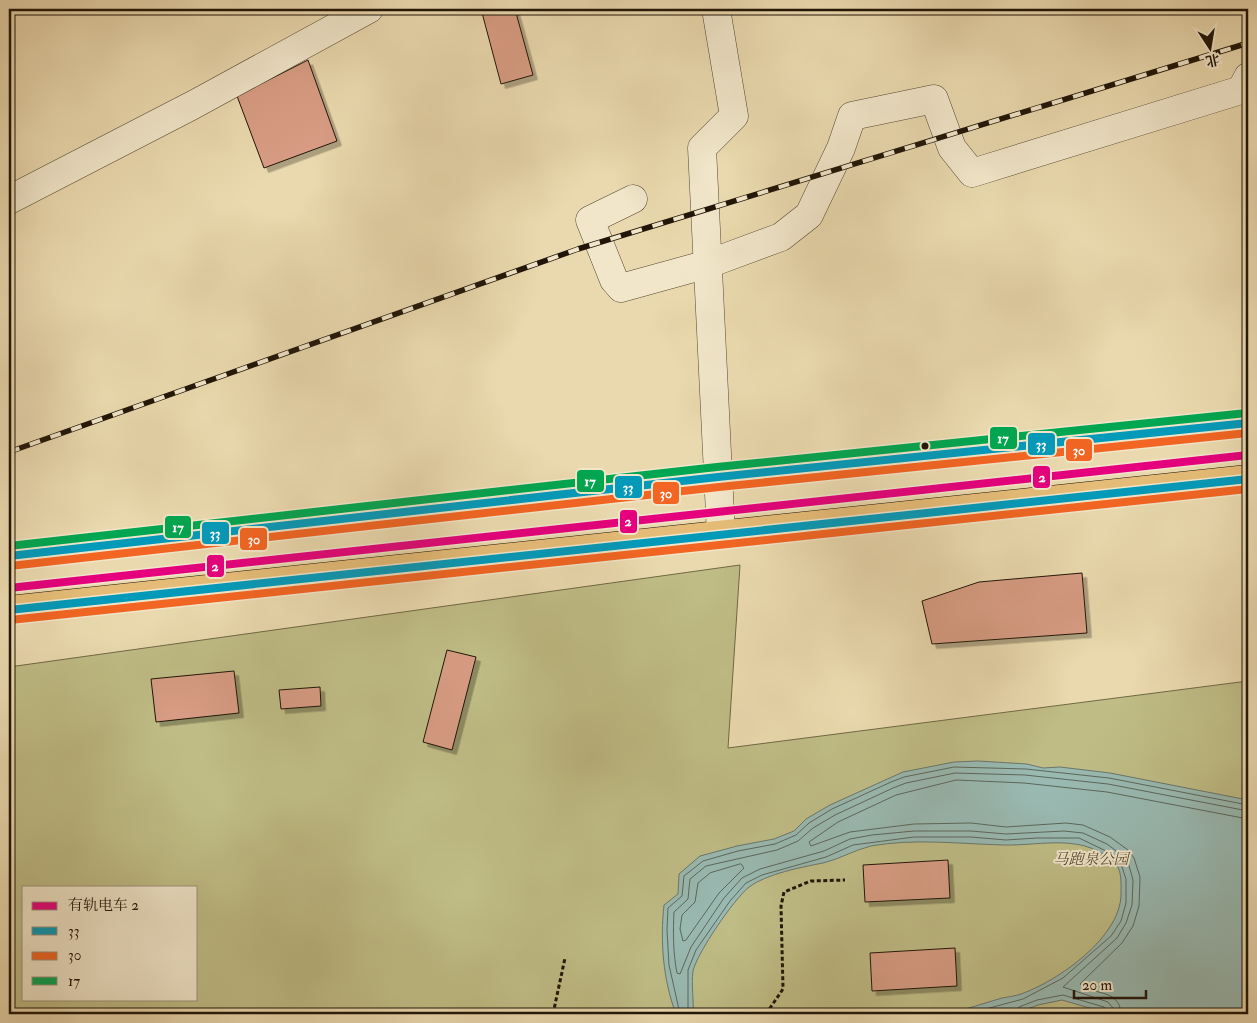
<svg xmlns="http://www.w3.org/2000/svg" width="1257" height="1023" viewBox="0 0 1257 1023" font-family="'IM FELL Double Pica','Noto Serif SC',serif">
<style>
.green{fill:#bfbc85;stroke:#706846;fill-rule:evenodd}
.water{fill:#99b9b1;stroke:#69776d}
.lines{fill:none;stroke-linecap:round;stroke-linejoin:round}
.shore{stroke:#5c675c;stroke-width:1}
.building{fill:#d79c83;stroke:#201508;filter:url(#shadow)}
.minor-casing{stroke:#524632;stroke-width:29}
.primary-casing{stroke:#201508;stroke-width:29}
.path{stroke:#201508;stroke-width:3;stroke-dasharray:4 2.5;stroke-linecap:butt}
.minor{stroke:#f1e6ca;stroke-width:28}
.primary{stroke:#e5bc77;stroke-width:28}
.rail-casing{stroke:#201508;stroke-width:5.5}
.rail{stroke:#f1e6ca;stroke-width:4;stroke-dasharray:11;stroke-linecap:butt}
.bus-1-casing{stroke:#f1e6ca;stroke-width:11}
.bus-2-casing{stroke:#f1e6ca;stroke-width:11}
.bus-3-casing{stroke:#f1e6ca;stroke-width:11}
.bus-1{stroke:#039aba;stroke-width:8}
.bus-2{stroke:#f26522;stroke-width:8}
.bus-3{stroke:#00a651;stroke-width:8}
.tram-1-casing{stroke:#f1e6ca;stroke-width:11}
.tram-1{stroke:#e5007d;stroke-width:8}
.bus-dot{fill:#201508;stroke:#f1e6ca;stroke-width:2}
.labels{text-anchor:middle;stroke-width:4;stroke-linejoin:round;paint-order:stroke}
.park-label{font-size:15px;font-style:italic;fill:#584f34;stroke:#f1e6ca}
.line-badge{stroke:#f1e6ca;stroke-width:2}
.badge-label{font-size:14px;text-anchor:middle;font-weight:bold;fill:#fff}
</style>
<defs>
<filter id="shadow"><feDropShadow dx="4.5" dy="4.5" stdDeviation="0" flood-color="#0004"/></filter>
</defs>
<rect width="100%" height="100%" fill="#ead9ae"/>
<filter id="stains"><feTurbulence type="fractalNoise" baseFrequency=".004" numOctaves="4"/><feColorMatrix values="0 0 0 0 .2 0 0 0 0 .09 0 0 0 0 .02 0 0 0 .5 -.17"/></filter>
<radialGradient id="worn" r=".72"><stop offset=".6" stop-color="#630" stop-opacity="0"/><stop offset="1" stop-color="#630" stop-opacity=".3"/></radialGradient>
<path class="green" d="M740,565L728,748L1248,681V1014H9V667ZM24,887H196V999H24Z"/>
<path class="water" d="M978,761L1027,764L1043,768L1060,767L1110,773L1248,800V1014H1110L1062,1000L1038,1005L1014,1014H949C967,1009 984,1003 1002,998C1008,997 1015,996 1021,994C1058,981 1121,937 1121,894C1121,885 1122,871 1116,864C1083,832 1043,846 1004,845C960,844 915,838 871,846C854,850 840,859 823,863C802,867 766,874 749,887C734,899 697,953 693,971C691,985 694,1000 693,1014H676C663,980 660,941 664,905L678,894L679,874L700,856L737,846L774,839L794,831L806,819L830,805L903,772L954,762Z"/>
<g class="lines">
<g class="shore">
<polygon points="741,864 744,868 719,893 686,940 683,941 680,929 682,915 695,902 698,883 710,873"/>
<polyline points="680,1014 669,965 667,930 668,908 682,896 684,876 703,861 738,851 775,844 796,835 809,823 832,809 891,782 904,777 954,767 1026,769 1109,778 1248,805"/>
<polyline points="688,1014 688,970 696,950 730,901 746,883 762,875 826,857 853,845 914,837 971,837 1006,840 1037,838 1079,838 1104,850 1120,861 1126,879 1126,903 1121,921 1111,936 1063,978 1023,999 967,1014"/>
<polyline points="1015,1014 1019,1007 1037,1000 1063,995 1104,1007 1107,1014"/>
<path d="M1114,1014L1113,1008L1108,1002L1063,987L1117,938L1126,923L1132,905L1133,880L1128,862L1123,856L1107,844L1083,833L1064,831L1006,834L971,831H914L872,835L850,839L824,851L760,869L742,878L724,898L691,947L680,974L677,973C673,953 673,931 674,912L688,899L690,879L706,866L777,850L798,841L813,828L835,815L893,788L906,783L955,773L1025,775L1108,784L1248,811"/>
<path d="M1121,1014C1120,988 1093,996 1080,984L1122,943L1133,926L1139,906L1140,877L1134,858L1128,850L1110,837L1083,825L1066,823L1006,827L971,823L914,824L850,832L811,846L809,842L838,822L896,795L956,780L1024,783L1107,792L1248,819"/>
</g>
</g>
<g class="building">
<polygon points="481,9 515,9 533,75 501,84"/>
<polygon points="308,60 337,141 264,168 237,96"/>
<polygon points="1082,573 1087,633 932,644 922,601 979,582"/>
<polygon points="447,650 476,657 452,750 423,742"/>
<polygon points="234,671 239,713 156,722 151,679"/>
<polygon points="320,687 321,706 281,709 279,690"/>
<polygon points="948,860 950,898 865,902 863,865"/>
<polygon points="955,948 957,986 872,991 870,953"/>
</g>
<g class="lines">
<defs>
<g id="minor">
<polyline points="716,9 734,116 702,148 721,534"/>
<polyline points="633,199 590,220 614,280 621,288 708,264 781,237 809,215 841,148 852,116 934,99 952,148 972,173 1241,90 1248,77"/>
<polyline points="9,200 193,105 369,9"/>
</g>
<g id="primary">
<polyline points="9,556 718,477 1248,423"/>
<polyline points="9,610 1248,479"/>
</g>
</defs>
<use href="#minor" class="minor-casing"/>
<use href="#primary" class="primary-casing"/>
<g class="path">
<polyline points="553,1014 565,958"/>
<polyline points="766,1014 783,989 781,906 784,892 811,881 845,880"/>
</g>
<use href="#minor" class="minor"/>
<use href="#primary" class="primary"/>
<defs>
<polyline id="rail" points="9,452 578,249 1248,43"/>
</defs>
<use href="#rail" class="rail-casing"/>
<use href="#rail" class="rail"/>
<defs>
<g id="bus-1">
<polyline points="9,556 718,477 1248,423"/>
<polyline points="9,610 1248,479"/>
</g>
<g id="bus-2">
<polyline points="10,566 719,487 1248,433"/>
<polyline points="10,620 1248,489"/>
</g>
<polyline id="bus-3" points="9,546 717,467 1247,413"/>
</defs>
<use href="#bus-1" class="bus-1-casing"/>
<use href="#bus-2" class="bus-2-casing"/>
<use href="#bus-3" class="bus-3-casing"/>
<use href="#bus-1" class="bus-1"/>
<use href="#bus-2" class="bus-2"/>
<use href="#bus-3" class="bus-3"/>
<defs>
<polyline id="tram-1" points="9,588 1248,455"/>
</defs>
<use href="#tram-1" class="tram-1-casing"/>
<use href="#tram-1" class="tram-1"/>
</g>
<circle class="bus-dot" cx="925" cy="446" r="4.5"/>
<g class="labels">
<g class="park-label">
<text x="1091" y="864">马跑泉公园</text>
</g>
</g>
<g class="line-badge">
<rect x="989" y="426" width="29" height="24" rx="5" fill="#00a651"/>
<rect x="1027" y="432" width="29" height="24" rx="5" fill="#039aba"/>
<rect x="1065" y="438" width="28" height="24" rx="5" fill="#f26522"/>
<rect x="1032" y="465" width="19" height="24" rx="5" fill="#e5007d"/>
<rect x="576" y="469" width="29" height="24" rx="5" fill="#00a651"/>
<rect x="614" y="475" width="29" height="24" rx="5" fill="#039aba"/>
<rect x="652" y="481" width="28" height="24" rx="5" fill="#f26522"/>
<rect x="619" y="509" width="19" height="25" rx="5" fill="#e5007d"/>
<rect x="164" y="515" width="28" height="24" rx="5" fill="#00a651"/>
<rect x="201" y="521" width="29" height="24" rx="5" fill="#039aba"/>
<rect x="239" y="527" width="29" height="24" rx="5" fill="#f26522"/>
<rect x="206" y="554" width="19" height="24" rx="5" fill="#e5007d"/>
</g>
<g class="badge-label">
<text x="1003" y="443">17</text>
<text x="1041" y="449">33</text>
<text x="1079" y="455">30</text>
<text x="1042" y="482">2</text>
<text x="590" y="486">17</text>
<text x="628" y="492">33</text>
<text x="666" y="498">30</text>
<text x="628" y="526">2</text>
<text x="178" y="532">17</text>
<text x="215" y="538">33</text>
<text x="254" y="544">30</text>
<text x="215" y="571">2</text>
</g>
<rect width="1257" height="1023" fill="none" stroke="#ead9ae" stroke-width="30"/>
<rect x="10" y="10" width="1237" height="1003" fill="none" stroke="#201508" stroke-width="2.5"/>
<rect x="15" y="15" width="1227" height="993" fill="none" stroke="#201508"/>
<rect x="22" y="886" width="175" height="115" fill="#f1e6ca" stroke="#9d927c"/>
<rect x="32" y="902" width="25" height="8" fill="#e5007d" stroke="#9d927c"/>
<text x="68" y="910" font-size="15" fill="#201508">有轨电车 2</text>
<rect x="32" y="927" width="25" height="8" fill="#039aba" stroke="#9d927c"/>
<text x="68" y="936" font-size="15" fill="#201508">33</text>
<rect x="32" y="952" width="25" height="8" fill="#f26522" stroke="#9d927c"/>
<text x="68" y="960" font-size="15" fill="#201508">30</text>
<rect x="32" y="977" width="25" height="8" fill="#00a651" stroke="#9d927c"/>
<text x="68" y="986" font-size="15" fill="#201508">17</text>
<g transform="translate(1210 48) rotate(168)" stroke="#f1e6ca" stroke-width="4" paint-order="stroke">
<path d="M0-4L9 19L0 12L-9 19Z" fill="#201508"/>
<text y="-8" font-size="14" font-weight="bold" text-anchor="middle" fill="#201508">北</text>
</g>
<path d="M1074 990v8h72v-8" fill="none" stroke="#201508" stroke-width="2.5"/>
<text x="1082" y="990" font-size="15" fill="#201508" stroke="#f1e6ca" stroke-width="4" paint-order="stroke">20 m</text>
<rect width="100%" height="100%" filter="url(#stains)"/>
<rect width="100%" height="100%" fill="url(#worn)"/>
</svg>
